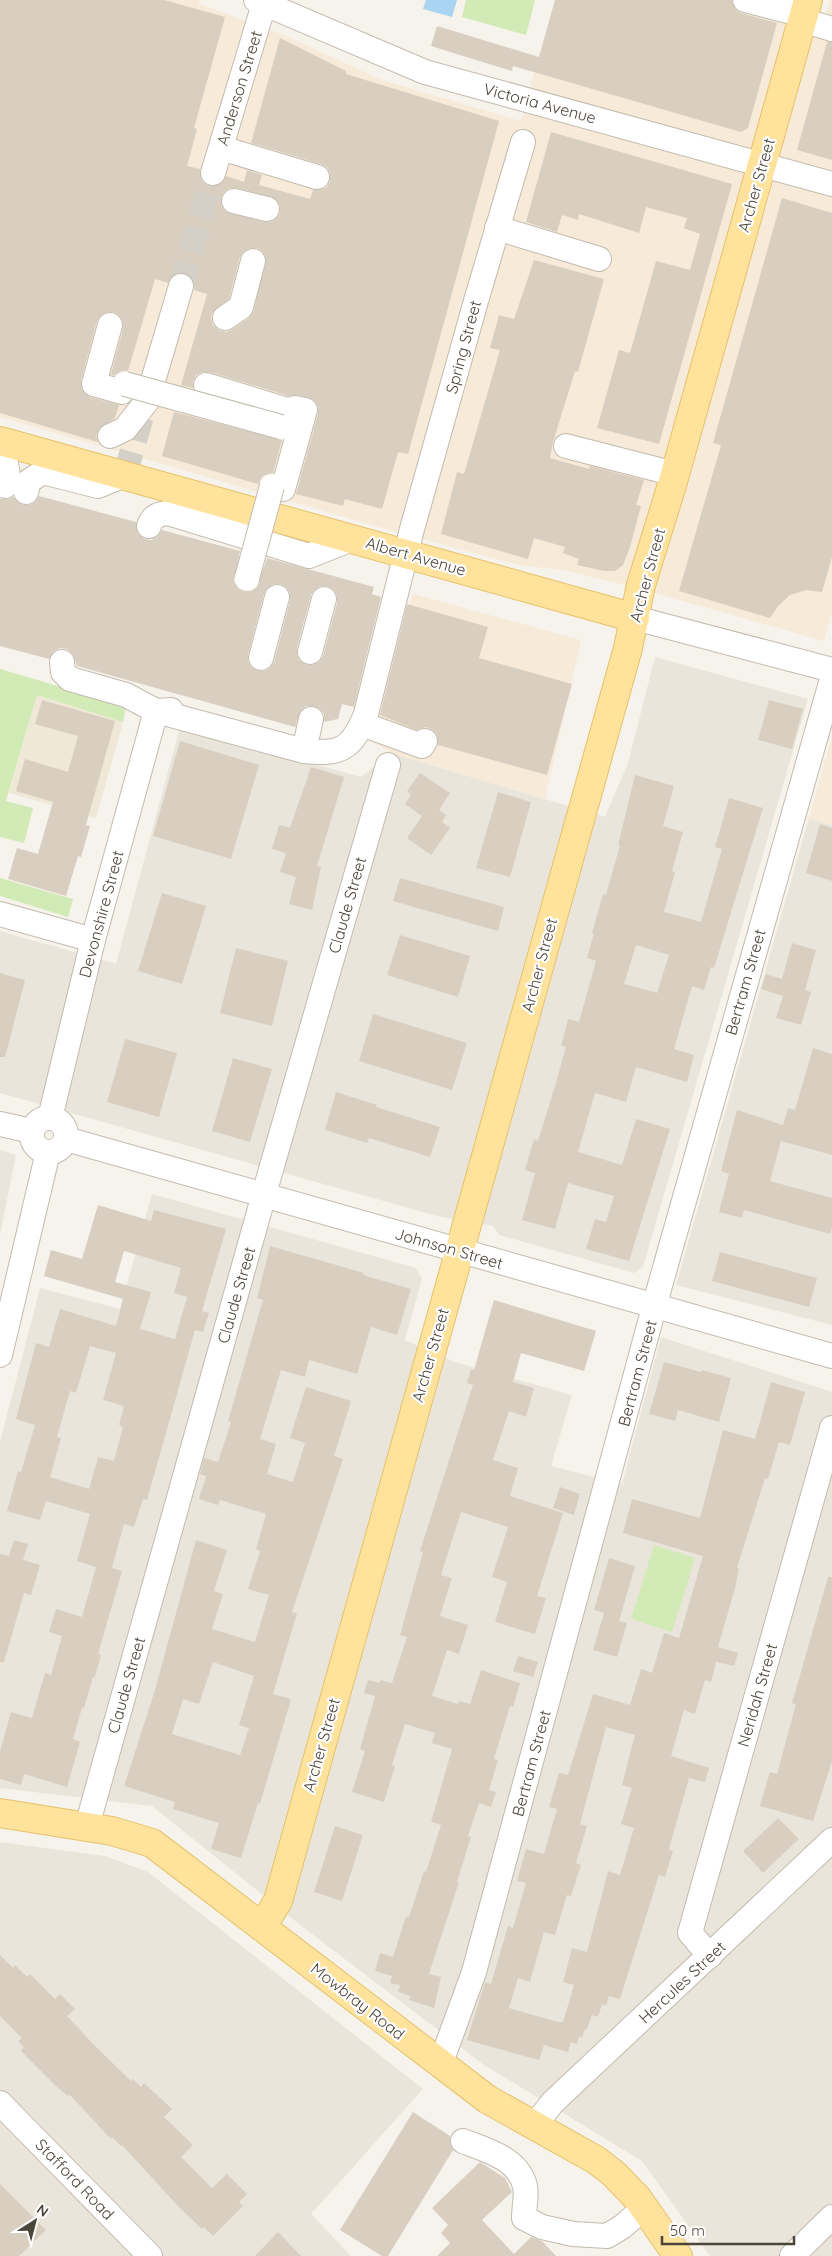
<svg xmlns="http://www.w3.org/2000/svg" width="832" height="2256" viewBox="0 0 832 2256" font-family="Quicksand,sans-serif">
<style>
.residential{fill:#eae5da}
.commercial{fill:#f7ead8}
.education{fill:#efe8d6}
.green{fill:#d2eab5}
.water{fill:#a9d4f2}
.building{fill:#d8cfc1;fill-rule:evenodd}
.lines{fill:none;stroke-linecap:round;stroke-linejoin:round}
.minor-tunnel{stroke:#d4d0c8;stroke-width:24;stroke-dasharray:24 12;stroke-linecap:butt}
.minor-casing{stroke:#c2bbae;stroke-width:26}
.major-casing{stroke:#e6c16a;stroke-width:30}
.minor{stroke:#fff;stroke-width:24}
.major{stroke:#ffe39c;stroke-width:28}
.minor-bridge-casing{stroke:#c2bbae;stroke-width:26;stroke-linecap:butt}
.minor-bridge{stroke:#fff;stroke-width:24}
.labels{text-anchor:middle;stroke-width:4.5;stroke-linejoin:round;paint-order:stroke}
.street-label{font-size:16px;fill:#4b4439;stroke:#fff}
</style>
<rect width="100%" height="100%" fill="#f6f3ec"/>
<g class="residential">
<polygon points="655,657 808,699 643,1267 634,1273 499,1235 493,1226 437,1216 0,1093 0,931 116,964 179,731 272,752 361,777 391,753 605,817 628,763"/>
<polygon points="809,818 832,825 832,1325 676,1285"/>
<polygon points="0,1150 16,1155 0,1235"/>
<polygon points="152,1194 416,1268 422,1279 405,1340 455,1362 572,1395 551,1466 622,1484 661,1337 832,1392 832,2256 710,2256 642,2161 484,2065 304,1928 152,1806 0,1788 0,1442 40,1288 120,1309"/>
<polygon points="0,1842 105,1856 148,1872 423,2089 311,2214 351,2256 0,2256"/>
</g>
<g class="commercial">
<polygon points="0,0 199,0 199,4 282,34 382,80 521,121 555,0 737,0 823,24 830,0 832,0 832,612 824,641 626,585 558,569 523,566 403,534 0,417"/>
<polygon points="413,594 581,640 545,799 391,753 368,739"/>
<polygon points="832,737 832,825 809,818"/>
</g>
<polygon class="education" points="37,695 123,722 96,818 9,793"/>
<g class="green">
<polygon points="466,0 535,0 526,35 462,17"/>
<polygon points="0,669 126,706 123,722 37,695 6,801 33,808 24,843 0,837"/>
<polygon points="0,878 73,899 68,917 0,896"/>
<polygon points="654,1545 695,1558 672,1632 631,1619"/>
</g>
<polygon class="water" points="426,0 457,0 452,17 423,9"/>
<g class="building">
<path d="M0,0H164L225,17L194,128L197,129L187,166L200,169V176L203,182L210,186H216L222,183L226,176L244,182L247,170L262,175L259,185L310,199L313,190H321L327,187L330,181V173L327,167L321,164L251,143L280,38L346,71V74L499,121L408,454L398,452L382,509L345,499L343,506L296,494L318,414V406L314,400L298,395L289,396L210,372H202L196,375L193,381V388L181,385L207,294L194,290V283L191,277L184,273H178L172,276L168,283L155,279L128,371H121L114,376L111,374L123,329V322L120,316L114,312H107L101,315L97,321L81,380V388L90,397L119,405L115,418L99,429L96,435L98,442L0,413ZM230,188H237L276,199L280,206V213L277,218L271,222H264L225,211L221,205V198L224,192ZM250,248H257L262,251L266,258L254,310L249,318L233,329L227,332L220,331L213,325L211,319L212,313L229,299L240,257L244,251Z"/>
<polygon points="555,0 732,0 735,9 741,13 777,23 748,128 741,132 513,66 512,71 431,46 437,26 539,57"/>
<polygon points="827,42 832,42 832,160 797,150"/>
<polygon points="551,132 732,184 659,444 597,428 619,350 630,353 656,261 690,270 700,234 684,228 687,218 646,207 639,233 579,214 578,220 562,215 557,232 526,222"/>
<polygon points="782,198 832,213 832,557 822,592 806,590 790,595 779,605 770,618 679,591 721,445 713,443"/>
<polygon points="534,260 604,279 578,372 575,371 553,442 550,458 589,469 590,466 644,480 636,505 641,506 630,547 623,565 615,571 604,571 577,565 579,559 563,553 565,547 534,538 528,559 441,534 457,472 464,474 500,350 490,348 499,315 514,319"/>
<polygon points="174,412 282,440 273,473 263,476 258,484 162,456"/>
<path d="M39,496L136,522L138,534L145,539L151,540L157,537L162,530L240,551L234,581L238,588L244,591H251L257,587L267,558L374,587L372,594L381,597L354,707L342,704L338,719L324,722V714L320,709L313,706H306L301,710L295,727L77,666L73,654L67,649L60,648L54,651L49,659L0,646V499H8L13,497L22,505H29L35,502ZM273,584H280L286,587L290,593V600L274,662L270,668L265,671H258L251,667L248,661V655L264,594L267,588ZM320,586H327L333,589L337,595V603L323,656L319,662L313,665H307L300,661L297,655V648L311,595L314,590Z"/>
<polygon points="407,604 488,627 479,658 572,684 547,775 438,745 437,735 432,729 425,727 417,730 380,715"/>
<polygon points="42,700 115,721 86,825 90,826 81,857 78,856 66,896 8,879 17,848 38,854 53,802 16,791 25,759 68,772 78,736 35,724"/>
<polygon points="769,700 803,709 792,749 758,740"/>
<polygon points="180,741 259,765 231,859 153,836"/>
<polygon points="311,767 344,777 317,866 321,867 312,910 289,904 296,877 280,872 286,853 272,849 279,825 290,828"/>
<polygon points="420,773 450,793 439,810 446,815 442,822 450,828 431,855 407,838 422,816 405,804 411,795 407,791"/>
<path d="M635,775L674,786L663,826L683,832L672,871L675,872L664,912L701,922L722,849L715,847L729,798L763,808L714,968L711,967L704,990L692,986L674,1049L694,1055L687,1082L636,1067L626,1102L595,1093L578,1152L622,1165L636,1119L670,1129L629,1261L586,1249L595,1219L606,1222L614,1196L568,1183L555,1229L522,1220L535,1173L525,1170L534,1139L538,1141L555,1086L566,1047L561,1046L568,1019L579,1022L596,961L587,958L594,933H592L603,894L606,895L620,845H618ZM636,945L669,955L657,993L624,984Z"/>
<polygon points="498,792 531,802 510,877 476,868"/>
<polygon points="820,824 832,828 832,881 806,873"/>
<polygon points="400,878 504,907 498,931 393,901"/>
<polygon points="162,893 206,906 182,984 138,971"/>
<polygon points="400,935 470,956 458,997 387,975"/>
<polygon points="792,943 816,950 805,990 811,992 801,1025 776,1018 783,996 761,989 766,974 782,979"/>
<polygon points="236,948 288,961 272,1026 220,1013"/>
<polygon points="0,973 25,980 5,1057 0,1057"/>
<polygon points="373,1014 467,1043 452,1090 359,1061"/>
<polygon points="125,1039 177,1053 159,1117 107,1102"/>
<polygon points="813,1048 832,1054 832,1155 781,1141 770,1181 832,1198 832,1227 830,1234 744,1210 742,1218 719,1212 729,1174 721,1171 737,1110 783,1125 788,1108 795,1110"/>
<polygon points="233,1058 272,1069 250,1142 212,1131"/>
<polygon points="336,1092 377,1105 376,1107 440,1127 430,1157 369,1138 367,1143 325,1130"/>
<path d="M98,1205L151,1221L154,1210L226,1229L202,1311L209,1313L203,1332L195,1330L147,1500L143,1499L134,1527L124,1524L112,1568L122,1571L98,1654L101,1655L95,1677H93L84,1708H82L73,1739L80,1742L67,1787L24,1774L21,1785L0,1779V1752L11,1712L32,1718L45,1673L51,1675L62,1636L49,1632L56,1609L82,1617L96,1567L77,1561L90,1514L46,1501L40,1520L7,1511L18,1471L21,1472L35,1425L16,1419L36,1343L49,1347L60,1309L116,1326L123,1299L44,1276L51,1250L82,1259ZM124,1251L181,1268L174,1293L187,1297L175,1339L140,1329L151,1292L115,1282ZM90,1346L116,1353L103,1400L124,1406L119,1425L123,1427L114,1461L98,1457L89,1489L50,1477L61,1438L57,1437L70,1391L76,1393Z"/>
<path d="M270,1246L364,1273L363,1275L411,1289L397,1335L371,1327L357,1374L309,1360L305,1377L281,1370L260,1439L276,1444L267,1474L293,1482L305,1443L290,1438L306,1387L351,1401L334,1456L343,1459L292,1612L297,1613L273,1694L291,1699L260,1804L258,1803L241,1858L211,1849L219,1823L173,1809L175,1802L124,1786L155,1690L196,1540L227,1550L214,1591L223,1594L212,1629L255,1642L269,1595L248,1589L260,1551L256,1549L266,1514L220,1500L218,1505L199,1499L206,1476L200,1474L204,1458L218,1462L231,1422L228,1421L263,1300L257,1298ZM213,1662L254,1676L239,1725L249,1728L240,1755L172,1734L183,1699L199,1704Z"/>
<polygon points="720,1252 817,1278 809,1307 712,1281"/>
<polygon points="494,1300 596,1331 584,1371 521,1353 513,1382 534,1388 526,1417 509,1411 493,1460 518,1468 510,1496 563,1513 537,1596 546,1598 535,1634 495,1622 507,1582 492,1577 508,1527 461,1512 441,1575 452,1578 440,1616 468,1625 459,1654 447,1650 432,1696 458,1704 459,1701 470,1704 481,1670 520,1683 513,1707 510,1706 494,1759 498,1760 489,1790 496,1792 491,1807 479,1803 468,1836 471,1837 457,1882 459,1882 429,1974 441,1977 434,2008 409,2000 411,1996 398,1992 400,1985 390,1983 392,1976 375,1971 380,1953 393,1957 406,1916 409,1917 424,1871 426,1872 441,1825 431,1822 452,1749 432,1743 435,1733 405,1724 392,1765 395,1766 384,1802 352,1792 365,1751 360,1749 375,1696 364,1693 368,1680 380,1683 380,1680 392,1683 407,1637 400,1635 423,1552 420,1551 473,1385 467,1383 471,1369 474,1370"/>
<polygon points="664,1362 701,1372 702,1370 731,1378 719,1422 678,1410 675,1421 649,1414"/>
<path d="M771,1382L805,1392L790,1445L779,1442L768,1479L765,1478L737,1568L739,1569L735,1588L718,1647L738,1653L734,1666L716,1662L711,1682L705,1680L695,1714L684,1710L671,1756L709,1768L705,1782L689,1778L669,1849L673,1851L665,1877L659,1875L620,1999L609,1996L606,2006L602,2004L598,2017L592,2015L587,2029H585L582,2038L579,2036L577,2044L571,2042L568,2052L544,2045L539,2060L467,2040L485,1982L491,1984L508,1926L513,1928L526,1883L517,1881L526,1849L544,1854L557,1809L549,1807L559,1773L568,1775L593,1694L630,1705L641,1669L652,1673L664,1633L679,1638L703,1556L623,1533L632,1499L700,1518L723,1430L755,1439ZM606,1727L635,1735L622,1785L632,1788L621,1824L634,1828L620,1875L608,1871L587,1952L572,1948L563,1982L574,1985L563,2022H558L509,2008L518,1978L530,1982L544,1932L555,1935L567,1895L571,1896L581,1865L576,1863L587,1826L580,1824Z"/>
<polygon points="560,1487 580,1494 574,1515 553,1508"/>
<polygon points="14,1540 28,1544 23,1560 40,1565 31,1595 24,1593 4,1662 0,1662 0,1554 9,1556"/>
<polygon points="609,1558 635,1566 619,1621 627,1623 617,1657 593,1650 604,1613 594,1610"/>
<polygon points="828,1577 832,1577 832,1761 813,1821 760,1806 770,1772 777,1774 796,1704 792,1703"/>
<polygon points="518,1656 538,1662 533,1677 513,1671"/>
<polygon points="778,1818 799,1839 763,1873 743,1851"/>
<polygon points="335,1826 363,1835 342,1901 314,1892"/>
<polygon points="0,1955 13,1968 15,1965 27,1977 30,1974 55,1999 60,1994 75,2009 67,2016 95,2046 131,2081 133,2079 141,2087 144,2083 172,2109 164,2117 193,2145 181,2157 212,2188 227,2174 247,2194 239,2202 243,2206 213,2236 204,2227 202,2229 179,2207 122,2145 121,2146 112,2137 111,2139 69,2094 68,2096 57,2087 21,2051 24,2047 18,2041 22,2038 0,2016"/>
<polygon points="413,2112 450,2136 450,2144 453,2150 388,2256 382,2256 340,2230"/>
<polygon points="480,2162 505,2178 512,2192 482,2220 514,2254 531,2237 542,2241 556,2256 437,2256 450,2243 441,2233 448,2225 432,2208"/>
<polygon points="0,2184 46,2230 19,2256 0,2256"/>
<polygon points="278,2232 301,2256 255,2256"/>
</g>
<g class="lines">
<g class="minor-tunnel">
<polyline points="181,286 213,173"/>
<polyline points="125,475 146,402"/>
</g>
<defs>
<g id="minor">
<polyline points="256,0 425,72 832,184"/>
<polyline points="745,0 803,15"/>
<polyline points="802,20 832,29"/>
<polyline points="221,148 317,177"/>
<polyline points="213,173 264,4"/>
<polyline points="234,201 267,209"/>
<polyline points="497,228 599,259"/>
<polyline points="225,318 241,307 253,261"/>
<polyline points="110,325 94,384 122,392"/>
<polyline points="206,385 294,412 295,408 305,410 283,489"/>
<polyline points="110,436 125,429 147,401 181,286"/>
<polyline points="2,441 8,475 5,486"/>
<polyline points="566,446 675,474"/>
<polyline points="26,492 29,481 43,472 98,486 125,475"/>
<path d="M149,526C152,516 159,514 168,513L309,556L352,539"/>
<polyline points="635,618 832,670"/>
<polyline points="310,652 324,599"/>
<polyline points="261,658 277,597"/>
<polyline points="62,662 63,672 70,679 126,695 156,711 171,710"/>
<polyline points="362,724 422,746 425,741"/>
<path d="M304,751C341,755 352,749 366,714L412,529L476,301L523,142"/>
<polyline points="0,914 93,940"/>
<circle cx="49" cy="1135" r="17"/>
<polyline points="50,1118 93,940 156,711 304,751 311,719"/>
<polyline points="0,1124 32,1131"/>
<polyline points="66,1139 832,1356"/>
<polyline points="0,1355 48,1152"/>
<polyline points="87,1826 270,1173 388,765"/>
<polyline points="710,1956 690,1933 832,1428"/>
<polyline points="440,2065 474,1972 659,1289 832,679"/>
<polyline points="0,2103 150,2256"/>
<polyline points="534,2126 553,2102 832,1840"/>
<path d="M463,2141C486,2150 518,2158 525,2186C527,2195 524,2208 524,2218L542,2227L573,2234L607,2236L622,2227L645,2207"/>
<polyline points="792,2256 832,2217"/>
</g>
<g id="major">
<polyline points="0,441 635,618"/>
<polyline points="0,1813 112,1831 152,1843 487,2099 596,2160 614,2174 638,2199 678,2256"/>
<polyline points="262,1927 278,1901 628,648 641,585 672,485 808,0"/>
</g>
</defs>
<use href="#minor" class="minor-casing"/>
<use href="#major" class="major-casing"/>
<use href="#minor" class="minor"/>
<use href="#major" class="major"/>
<defs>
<g id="minor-bridge">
<polyline points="125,384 281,427"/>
<polyline points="247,578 272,486"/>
</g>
</defs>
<use href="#minor-bridge" class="minor-bridge-casing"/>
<use href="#minor-bridge" class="minor-bridge"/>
</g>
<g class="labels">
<g class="street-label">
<text transform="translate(239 88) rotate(-73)" y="6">Anderson Street</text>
<text transform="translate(540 103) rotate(15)" y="6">Victoria Avenue</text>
<text transform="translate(756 185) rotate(-74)" y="6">Archer Street</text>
<text transform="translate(463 347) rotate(-75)" y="6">Spring Street</text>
<text transform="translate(416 556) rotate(16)" y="6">Albert Avenue</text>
<text transform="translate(647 575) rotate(-75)" y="6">Archer Street</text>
<text transform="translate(347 905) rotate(-74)" y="6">Claude Street</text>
<text transform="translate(101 914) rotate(-75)" y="6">Devonshire Street</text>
<text transform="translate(539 965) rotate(-75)" y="6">Archer Street</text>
<text transform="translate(745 982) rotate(-74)" y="6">Bertram Street</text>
<text transform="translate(449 1248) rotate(16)" y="6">Johnson Street</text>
<text transform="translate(236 1295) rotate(-74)" y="6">Claude Street</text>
<text transform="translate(430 1355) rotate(-74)" y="6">Archer Street</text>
<text transform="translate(637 1373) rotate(-75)" y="6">Bertram Street</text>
<text transform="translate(126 1685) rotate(-74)" y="6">Claude Street</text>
<text transform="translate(757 1695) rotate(-74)" y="6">Neridah Street</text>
<text transform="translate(321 1745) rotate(-74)" y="6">Archer Street</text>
<text transform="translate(531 1763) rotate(-75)" y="6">Bertram Street</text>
<text transform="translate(682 1982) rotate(-43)" y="6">Hercules Street</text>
<text transform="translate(358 2001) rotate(38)" y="6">Mowbray Road</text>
<text transform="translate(75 2179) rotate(46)" y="6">Stafford Road</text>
</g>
</g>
<g transform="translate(35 2221) rotate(36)" stroke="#ffffff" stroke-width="4" paint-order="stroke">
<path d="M0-4L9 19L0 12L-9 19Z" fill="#4b4439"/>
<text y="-8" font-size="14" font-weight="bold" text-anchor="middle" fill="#4b4439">N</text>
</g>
<path d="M662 2236v8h132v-8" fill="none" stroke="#4b4439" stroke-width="2.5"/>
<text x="670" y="2236" font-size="15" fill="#4b4439" stroke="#ffffff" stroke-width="4" paint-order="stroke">50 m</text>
</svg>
